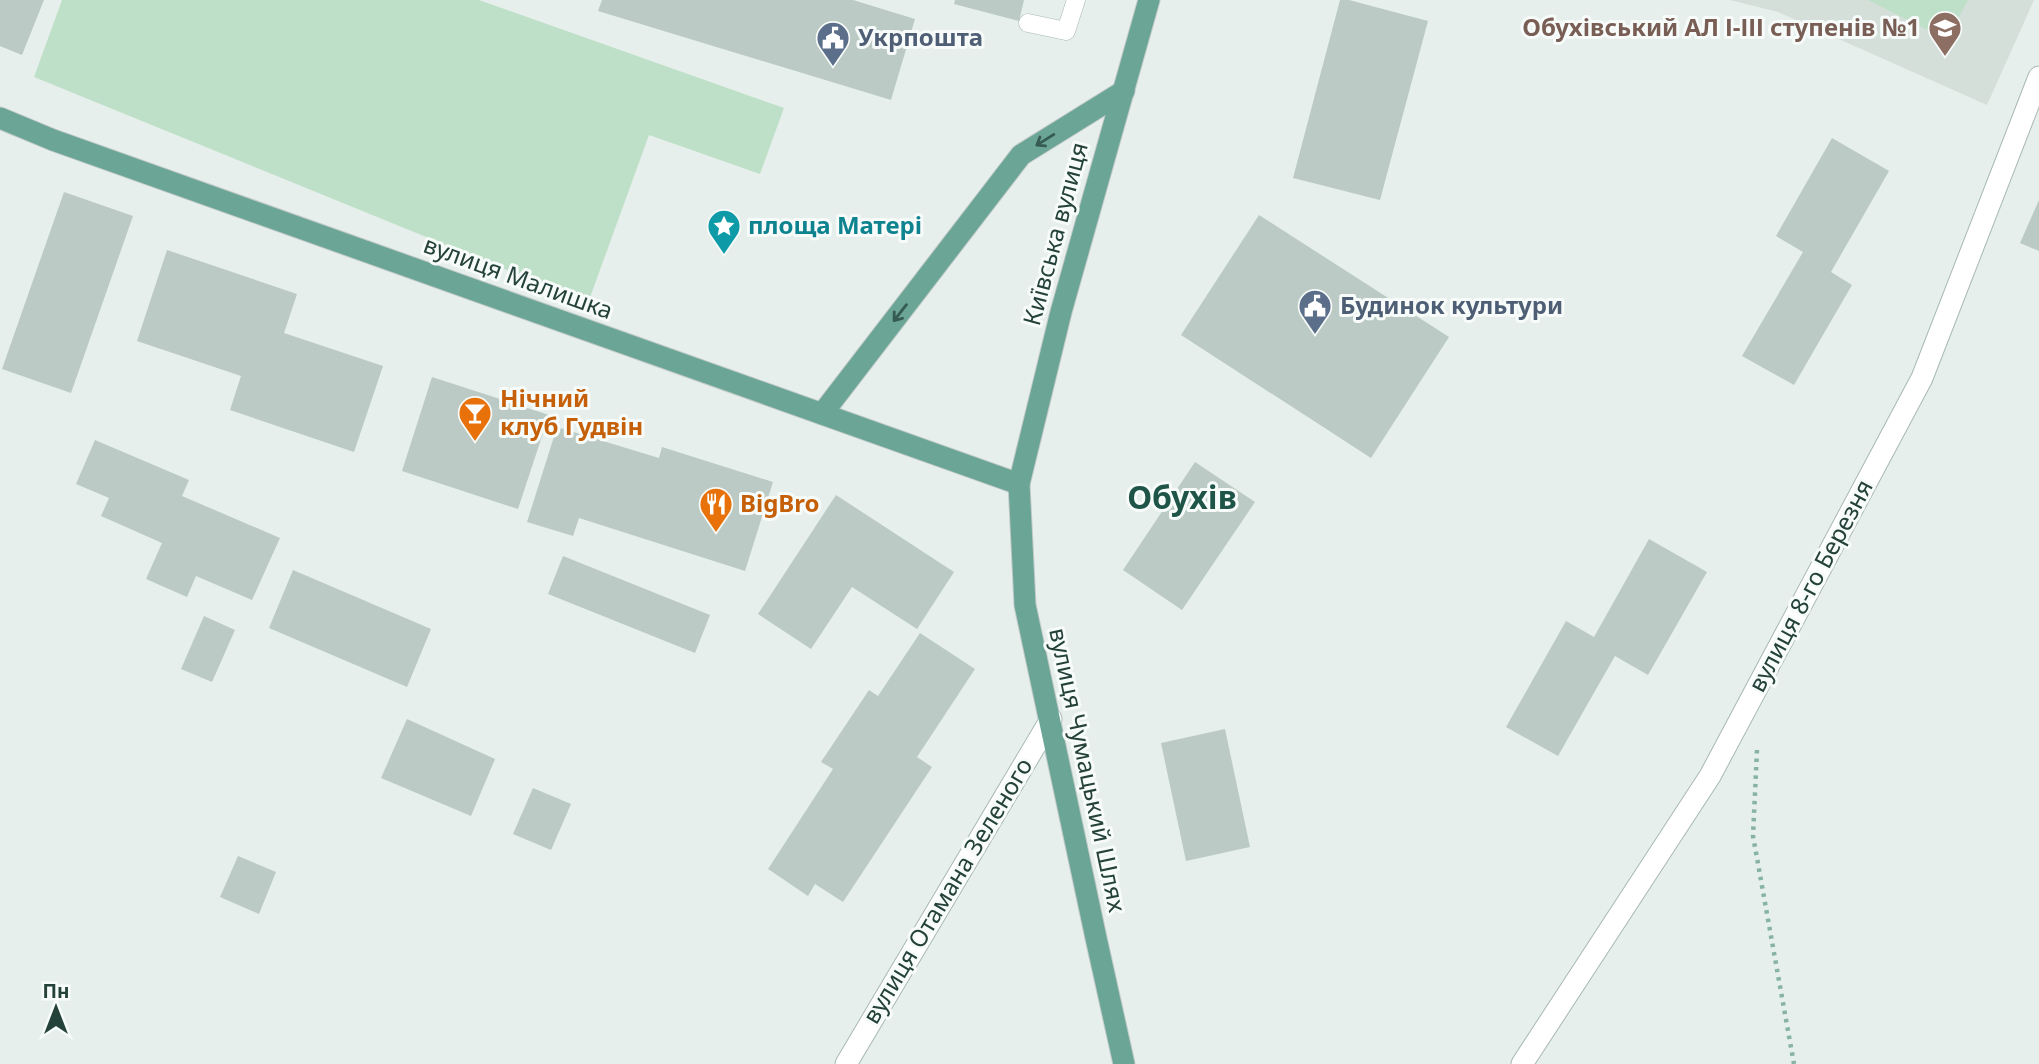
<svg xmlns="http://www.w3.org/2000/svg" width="2039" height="1064" viewBox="0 0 2039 1064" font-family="'Noto Sans',sans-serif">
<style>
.built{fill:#d4dfda}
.green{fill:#bfe0c8}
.building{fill:#bbcac4}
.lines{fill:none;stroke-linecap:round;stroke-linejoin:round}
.lane-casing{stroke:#a8b8b2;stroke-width:19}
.street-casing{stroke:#a8b8b2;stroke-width:23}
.primary-casing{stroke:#c2cac8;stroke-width:23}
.path{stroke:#86b3a5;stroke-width:4.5;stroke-dasharray:3.5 5;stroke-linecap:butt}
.lane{stroke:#fff;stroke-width:18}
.street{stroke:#fff;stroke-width:21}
.primary{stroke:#6aa596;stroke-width:21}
.oneway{stroke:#365b51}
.labels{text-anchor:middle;stroke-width:6;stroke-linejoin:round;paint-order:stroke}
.education-label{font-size:24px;font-weight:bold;fill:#785e54;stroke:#f7fbf9;text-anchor:end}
.service-label{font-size:24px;font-weight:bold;fill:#4e5e75;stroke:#f7fbf9;text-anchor:start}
.culture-label{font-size:24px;font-weight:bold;fill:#0d838f;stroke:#f7fbf9;text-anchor:start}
.street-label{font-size:24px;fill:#24423a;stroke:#f7fbf9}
.food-label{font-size:24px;font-weight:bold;fill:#c56008;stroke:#f7fbf9;text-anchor:start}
.district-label{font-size:32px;font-weight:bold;fill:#1f5548;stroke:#f7fbf9}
</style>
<rect width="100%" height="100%" fill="#e6efeb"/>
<polygon class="built" points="1730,0 2034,0 1987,105 1778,12"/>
<g class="green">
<polygon points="62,0 479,0 784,108 760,174 649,135 588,303 34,77"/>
<polygon points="1868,0 1968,0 1947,40"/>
</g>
<g class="building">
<polygon points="0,0 44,0 22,55 0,46"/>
<polygon points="602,0 853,0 915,19 891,100 598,11"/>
<polygon points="955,0 1024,0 1019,21 954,4"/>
<polygon points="1340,0 1349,0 1428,21 1380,200 1293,178"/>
<polygon points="1832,138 1889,171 1831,272 1852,285 1794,385 1742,356 1803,252 1776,236"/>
<polygon points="64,192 133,216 71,393 2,369"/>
<polygon points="2039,200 2039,251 2020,243"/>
<polygon points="1259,215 1449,337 1371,458 1181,335"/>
<polygon points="167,250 297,294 284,333 383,366 354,452 230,410 241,376 137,341"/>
<polygon points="432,377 549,415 518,509 402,471"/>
<polygon points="557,427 659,458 662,447 773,482 745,571 579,518 573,536 527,522"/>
<polygon points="95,440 189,480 182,496 280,538 252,600 196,576 187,597 146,579 162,543 101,516 109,498 76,484"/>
<polygon points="1195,462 1255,502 1182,610 1123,570"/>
<polygon points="836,495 954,572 917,629 852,587 811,649 758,614"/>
<polygon points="1649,539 1707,572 1648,675 1615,656 1558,756 1506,727 1566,621 1594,637"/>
<polygon points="563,556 710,615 695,653 548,594"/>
<polygon points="293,570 431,629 407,687 269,628"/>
<polygon points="204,616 235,630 212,682 181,669"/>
<polygon points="920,633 975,669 917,757 932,767 843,902 815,884 808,896 768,869 833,769 821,762 869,690 878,696"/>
<polygon points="407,719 495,759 471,816 381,778"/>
<polygon points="1225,729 1250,847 1186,861 1161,743"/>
<polygon points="533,788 571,804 551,850 513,834"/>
<polygon points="238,856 276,872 259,914 220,897"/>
</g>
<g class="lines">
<defs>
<polyline id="lane" points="1028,23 1066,31 1076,0"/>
<g id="street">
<polyline points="846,1064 1051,719"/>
<polyline points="1522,1064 1710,776 1922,378 2039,77"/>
</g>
<g id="primary">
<polyline points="0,118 53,140 1019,484"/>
<polyline points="822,414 1021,155 1124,91"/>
<polyline points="1124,1064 1096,938 1025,605 1019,484 1061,312 1149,0"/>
</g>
</defs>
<use href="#lane" class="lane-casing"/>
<use href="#street" class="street-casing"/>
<use href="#primary" class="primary-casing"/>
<polyline class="path" points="1757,750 1753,836 1794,1064"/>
<use href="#lane" class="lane"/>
<use href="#street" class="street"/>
<use href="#primary" class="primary"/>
</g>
<defs><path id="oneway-shaft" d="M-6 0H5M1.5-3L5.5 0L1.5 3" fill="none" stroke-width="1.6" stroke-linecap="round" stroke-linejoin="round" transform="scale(1.75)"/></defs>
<g class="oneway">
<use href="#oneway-shaft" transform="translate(1045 140) rotate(148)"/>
<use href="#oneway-shaft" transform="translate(900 313) rotate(128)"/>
</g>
<defs>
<symbol id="school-pin" viewBox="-11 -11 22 30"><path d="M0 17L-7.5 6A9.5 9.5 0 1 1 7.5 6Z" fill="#8d6e63" stroke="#f7fbf9"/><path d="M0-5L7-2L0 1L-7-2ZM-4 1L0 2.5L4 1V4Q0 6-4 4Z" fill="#fff"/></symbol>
<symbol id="civic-pin" viewBox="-11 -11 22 30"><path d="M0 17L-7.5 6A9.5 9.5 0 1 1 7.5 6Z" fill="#5c6f8a" stroke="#f7fbf9"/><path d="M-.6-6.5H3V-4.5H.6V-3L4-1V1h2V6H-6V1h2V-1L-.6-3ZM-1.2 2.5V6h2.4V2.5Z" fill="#fff"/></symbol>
<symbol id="sight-pin" viewBox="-11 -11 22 30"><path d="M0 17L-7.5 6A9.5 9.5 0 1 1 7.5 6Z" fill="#0f9aa8" stroke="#f7fbf9"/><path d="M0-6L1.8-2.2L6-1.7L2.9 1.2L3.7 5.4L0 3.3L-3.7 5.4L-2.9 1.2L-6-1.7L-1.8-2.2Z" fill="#fff"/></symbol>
<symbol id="bar-pin" viewBox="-11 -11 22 30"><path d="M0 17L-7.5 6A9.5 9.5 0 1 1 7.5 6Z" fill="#e8710a" stroke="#f7fbf9"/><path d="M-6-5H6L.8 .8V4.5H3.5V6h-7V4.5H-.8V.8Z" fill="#fff"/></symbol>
<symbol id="restaurant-pin" viewBox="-11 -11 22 30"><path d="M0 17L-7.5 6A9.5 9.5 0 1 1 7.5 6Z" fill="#e8710a" stroke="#f7fbf9"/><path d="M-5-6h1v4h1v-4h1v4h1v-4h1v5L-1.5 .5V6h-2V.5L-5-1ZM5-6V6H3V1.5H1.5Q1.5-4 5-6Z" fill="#fff"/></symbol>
</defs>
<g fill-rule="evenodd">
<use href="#school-pin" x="1926" y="9" width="38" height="52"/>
<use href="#civic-pin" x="814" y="19" width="38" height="52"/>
<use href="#sight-pin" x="705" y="207" width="38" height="52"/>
<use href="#civic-pin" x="1296" y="287" width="38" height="52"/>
<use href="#bar-pin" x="456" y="394" width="38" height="52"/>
<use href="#restaurant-pin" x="697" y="485" width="38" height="52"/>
</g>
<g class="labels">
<g class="education-label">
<text x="1920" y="36">Обухівський АЛ І-ІІІ ступенів №1</text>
</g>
<g class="service-label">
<text x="858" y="46">Укрпошта</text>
<text x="1340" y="314">Будинок культури</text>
</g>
<g class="culture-label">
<text x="748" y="234">площа Матері</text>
</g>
<g class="street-label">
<text transform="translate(1056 234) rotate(-75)" y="8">Київська вулиця</text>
<text transform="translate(518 278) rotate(20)" y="8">вулиця Малишка</text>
<text transform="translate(1811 586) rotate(-62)" y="8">вулиця 8-го Березня</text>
<text transform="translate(1087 770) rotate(78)" y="8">вулиця Чумацький Шлях</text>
<text transform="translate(948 891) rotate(-59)" y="8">вулиця Отамана Зеленого</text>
</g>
<g class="food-label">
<text x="500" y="407">Нічний<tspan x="500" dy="28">клуб Гудвін</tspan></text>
<text x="740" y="512">BigBro</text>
</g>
<g class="district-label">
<text x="1182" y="509">Обухів</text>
</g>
</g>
<g transform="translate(56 1008)" stroke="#f7fbf9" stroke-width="5" paint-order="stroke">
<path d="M0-5L12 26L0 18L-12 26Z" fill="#24423a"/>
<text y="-10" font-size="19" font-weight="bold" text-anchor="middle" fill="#24423a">Пн</text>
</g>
</svg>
